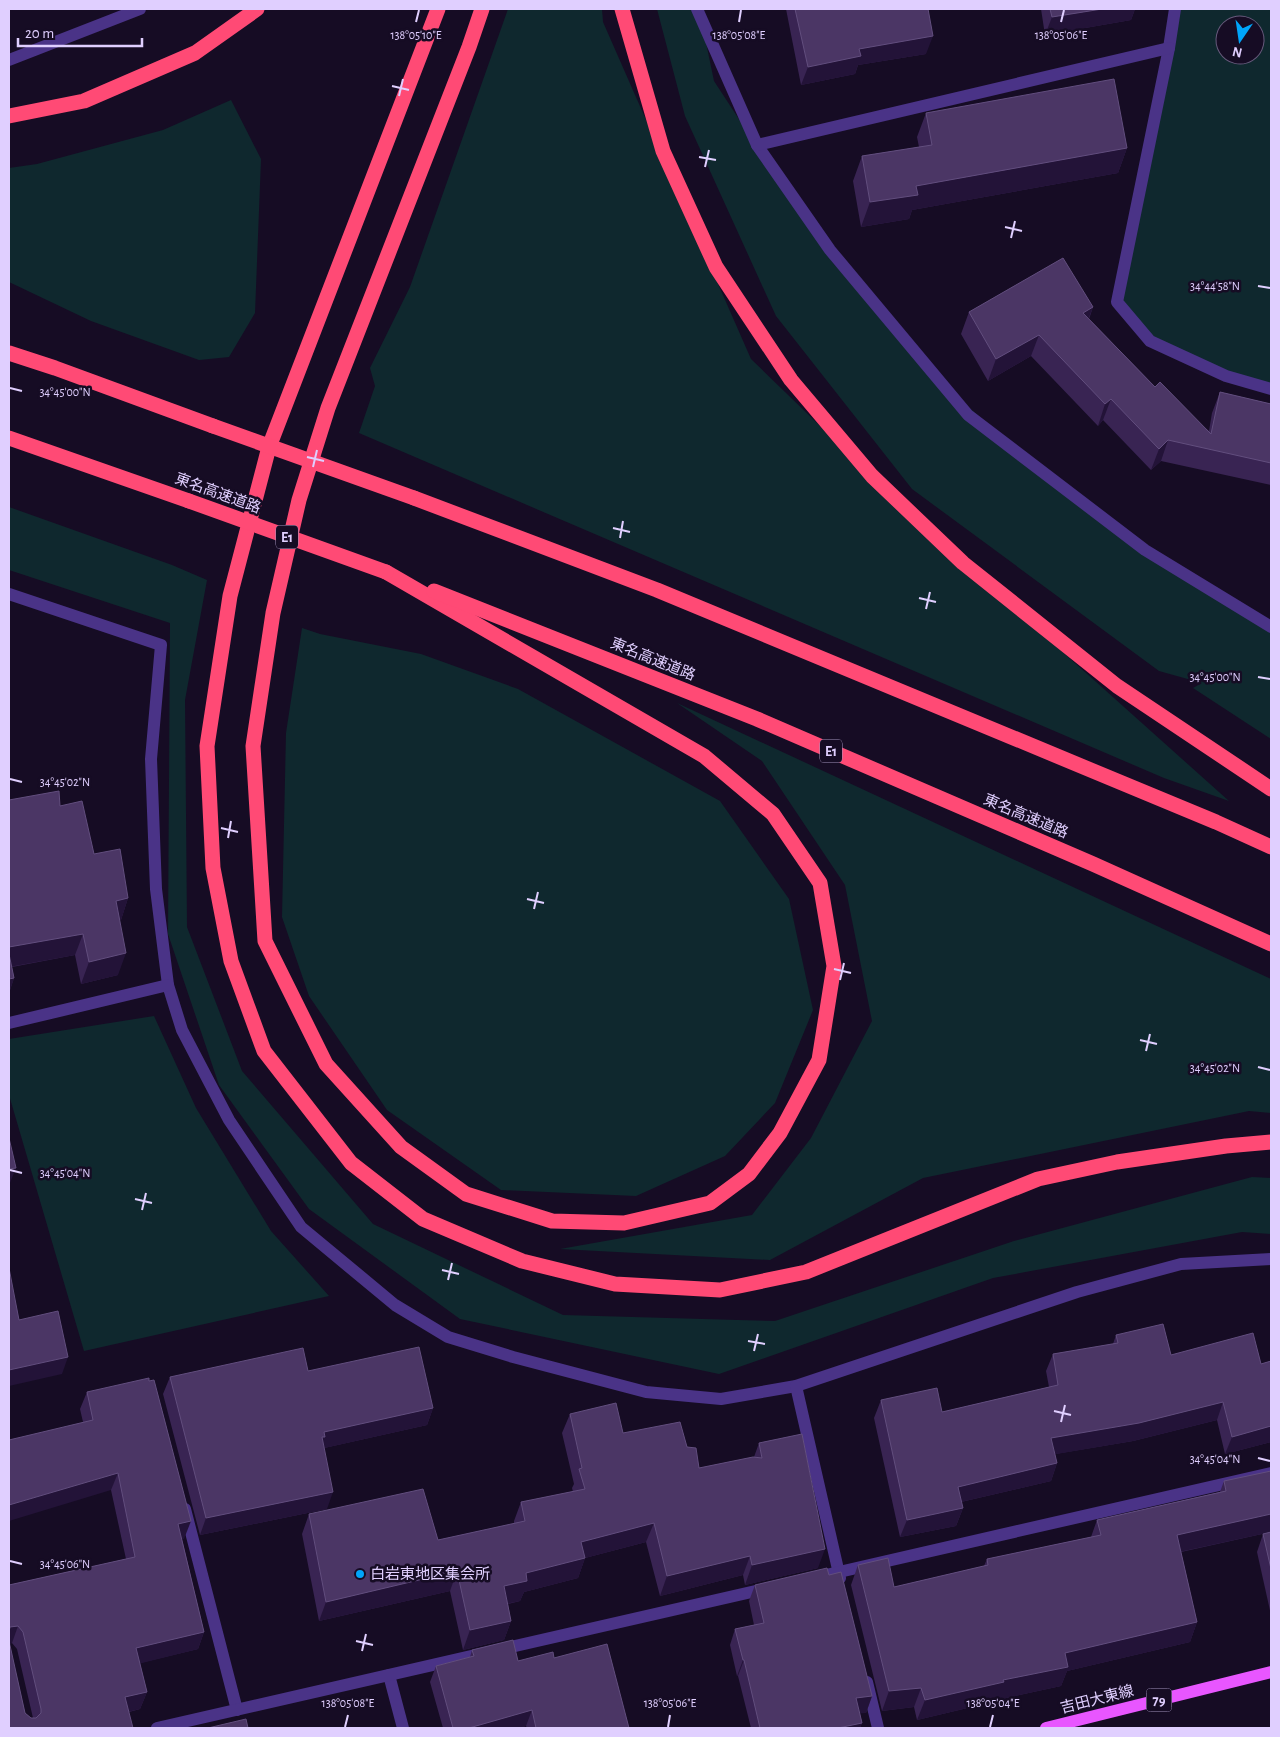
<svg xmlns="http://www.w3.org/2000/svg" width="1280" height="1737" viewBox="0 0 1280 1737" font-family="'Alegreya Sans','Noto Sans JP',sans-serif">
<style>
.green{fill:#0f282e;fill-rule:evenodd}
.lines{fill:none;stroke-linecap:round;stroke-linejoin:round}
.service{stroke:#4a3387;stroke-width:12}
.minor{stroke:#4a3387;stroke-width:12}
.primary{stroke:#e856ff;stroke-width:12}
.motorway{stroke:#ff4a75;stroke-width:15}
.motorway-bridge{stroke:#ff4a75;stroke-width:15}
.wall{fill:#392453;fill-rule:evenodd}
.shaded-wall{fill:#231338}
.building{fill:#4b3665;stroke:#624e7e}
.ticks{fill:none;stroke:#e0cfff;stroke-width:2}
.poi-dot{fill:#00a5fa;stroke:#160c24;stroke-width:2}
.labels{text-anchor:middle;stroke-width:5;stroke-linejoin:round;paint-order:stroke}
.shield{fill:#160c24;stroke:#a394bd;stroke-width:1}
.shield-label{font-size:14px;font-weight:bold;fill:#e0cfff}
.street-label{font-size:15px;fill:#e0cfff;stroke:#160c24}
.poi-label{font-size:15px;fill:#e0cfff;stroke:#160c24;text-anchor:start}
.ticks-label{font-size:12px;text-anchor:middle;fill:#e0cfff;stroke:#160c24;stroke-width:5;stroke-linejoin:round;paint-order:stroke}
</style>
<rect width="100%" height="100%" fill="#160c24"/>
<g class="green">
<polygon points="508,9 602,9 603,22 751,359 943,545 1229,801 1164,778 359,433 375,386 370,368 410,287"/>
<polygon points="657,9 699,9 714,81 833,263 942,384 1048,476 1187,576 1271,625 1271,739 1193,688 1202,683 1159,671 912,489 776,316 685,116"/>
<path d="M1175,9H1271V389L1150,341L1117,302ZM1225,25H1255V55H1225Z"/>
<polygon points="231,100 261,159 255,313 229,357 199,360 91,321 9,282 9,168 37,164 163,130"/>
<polygon points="9,507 172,565 207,580 185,700 187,927 242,1071 373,1224 563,1315 775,1321 1014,1241 1252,1177 1271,1178 1271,1234 1242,1232 993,1278 719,1374 460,1319 309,1209 219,1085 168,934 170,623 9,570"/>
<polygon points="302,628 320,634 421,654 518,689 720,801 789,899 813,1010 775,1103 725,1156 636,1196 501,1190 387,1110 309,996 282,917 286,733"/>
<polygon points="677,703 1271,979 1271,1113 1249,1111 923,1178 770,1260 560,1249 752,1215 811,1138 872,1021 845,885 762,761"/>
<polygon points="154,1016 196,1108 271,1231 329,1296 84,1351 9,1095 9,1039"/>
</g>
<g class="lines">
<g class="service">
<polyline points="185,1509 237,1710"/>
<polyline points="389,1675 403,1728"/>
</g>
<g class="minor">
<polyline points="697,9 757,145 830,250 968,415 1145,550 1271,627"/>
<polyline points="1175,9 1169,48 1117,302 1150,341 1226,376 1271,389"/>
<polyline points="9,60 140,9"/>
<polyline points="757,145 1169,48"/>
<polyline points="9,594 161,645 151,759 156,889 168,985 182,1030 229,1120 301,1227 395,1305 448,1337 513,1357 646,1392 721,1399 796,1386 1077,1292 1181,1264 1271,1259"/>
<polyline points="9,1023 168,985"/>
<polyline points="796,1386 840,1578"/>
<polyline points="813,1578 1271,1473"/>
<polyline points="867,1682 878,1728"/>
<polyline points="157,1728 769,1588"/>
</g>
<polyline class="primary" points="1046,1728 1271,1672"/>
<g class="motorway">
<polyline points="438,9 269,447 230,596 207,746 213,868 231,961 264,1051 351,1163 423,1219 522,1261 615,1284 720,1290 806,1272 1038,1179 1117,1162 1226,1146 1271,1142"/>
<polyline points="622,9 663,151 716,267 791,380 872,476 963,563 1117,686 1271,789"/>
<polyline points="9,116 84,101 195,53 257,9"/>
<polyline points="9,353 55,368 213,426"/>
<polyline points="9,438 189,501"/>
<polyline points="414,498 657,590 1216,822 1271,847"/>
<polyline points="386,572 704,756 773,814 820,883 834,966 819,1060 780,1133 749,1174 710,1203 624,1223 552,1221 466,1194 401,1147 326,1064 265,941 253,746 273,613 299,500 328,408 469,47 482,9"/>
<polyline points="434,591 757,719 1093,864 1271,944"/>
</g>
<g class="motorway-bridge">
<polyline points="213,426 414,498"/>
<polyline points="189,501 386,572"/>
</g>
</g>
<g class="wall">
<polygon points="786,9 928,9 926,54 858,65 855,74 801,85"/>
<polygon points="1041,9 1135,9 1131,20 1045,35"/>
<polygon points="926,113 1127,148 1118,173 912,210 909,219 861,227 853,181 862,156 919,147 917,137"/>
<polygon points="1093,307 1089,319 1155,387 1209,431 1212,413 1220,392 1271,404 1271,485 1161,461 1151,470 1103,420 1098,426 1031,356 988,381 961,334 969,312"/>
<polygon points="9,800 60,806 94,854 128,898 121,920 119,920 118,975 81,984 75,955 12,967 14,978 9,993"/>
<polygon points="1116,1335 1171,1355 1261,1364 1271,1361 1271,1442 1225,1454 1217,1420 1133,1441 1055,1454 1057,1463 1051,1481 961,1502 963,1508 956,1526 900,1537 874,1418 881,1400 942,1412 1049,1387 1046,1371 1053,1354 1113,1344"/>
<polygon points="308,1371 433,1408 427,1425 324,1448 327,1509 200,1535 163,1394 170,1377"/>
<path d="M87,1392L184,1539H182L204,1632L198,1649L140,1663L147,1692L140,1709L129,1712L9,1728V1585L126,1559L111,1490L83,1422L80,1409ZM12,1643L17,1649L33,1718H31L25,1713L9,1644Z"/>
<polygon points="570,1414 623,1433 687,1447 699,1468 754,1457 759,1443 818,1568 745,1585 743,1575 660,1596 646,1542 585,1558 578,1578 524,1592 520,1601 508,1604 511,1621 504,1640 463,1650 450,1591 319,1621 302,1534 309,1514 438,1540 514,1524 514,1521 521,1502 573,1492 572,1488 574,1484 562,1433"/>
<polygon points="1224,1481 1271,1532 1181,1552 1197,1622 1190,1642 1067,1671 1061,1686 997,1700 997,1701 917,1720 914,1707 882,1711 851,1585 858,1565 894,1587 984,1566 987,1559 1091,1537 1097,1520 1220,1492"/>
<polygon points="1271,1532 1271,1615 1257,1552 1263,1534"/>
<polygon points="829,1575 872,1696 866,1713 860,1713 862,1723 860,1728 751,1728 738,1676 737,1676 730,1645 735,1629 754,1625 749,1601 755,1585"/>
<polygon points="472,1650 518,1661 554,1658 629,1728 527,1728 526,1726 518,1728 443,1728 430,1682 436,1666 470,1657"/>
</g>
<g class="shaded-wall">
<polygon points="1102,9 1135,9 1131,20 1045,35 1052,17"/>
<polygon points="933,36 926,54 858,65 855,74 801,85 808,67 859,49"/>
<polygon points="1127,148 1118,173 912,210 909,219 861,227 870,202 916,186"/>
<polygon points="1093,307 1085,328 1083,313"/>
<polygon points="1039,335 1031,356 988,381 996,359"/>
<polygon points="1111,399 1103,420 1098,426 1105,404"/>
<polygon points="1168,440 1161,461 1151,470 1159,449"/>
<polygon points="128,898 121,920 108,922 116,901"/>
<polygon points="83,934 75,955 9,967 9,947"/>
<polygon points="126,953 118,975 81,984 89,962"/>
<polygon points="14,978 9,993 9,979"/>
<polygon points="16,1168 10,1183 9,1184 9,1169"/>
<polygon points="68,1357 62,1374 9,1386 9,1370"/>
<polygon points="1223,1402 1217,1420 1133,1441 1045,1456 1051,1438"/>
<polygon points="433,1408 427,1425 320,1449 316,1454 324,1432"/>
<polygon points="1271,1426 1271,1442 1225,1454 1232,1437"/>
<polygon points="1057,1463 1051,1481 952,1504 958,1487"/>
<polygon points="118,1473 111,1490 9,1521 9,1505"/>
<polygon points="333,1492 327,1509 200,1535 206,1518"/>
<polygon points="963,1508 956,1526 900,1537 907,1520"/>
<polygon points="1271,1514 1271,1532 1170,1554 1177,1535"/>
<polygon points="191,1521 184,1539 172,1541 178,1524"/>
<polygon points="654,1523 646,1542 585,1558 578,1578 524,1592 520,1601 497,1606 504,1586 581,1542"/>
<polygon points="825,1549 818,1568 745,1585 752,1565"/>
<polygon points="750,1556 743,1575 660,1596 667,1576"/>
<polygon points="457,1571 450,1591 319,1621 326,1602"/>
<polygon points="511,1621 504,1640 463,1650 470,1630"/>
<polygon points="1197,1622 1190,1642 1067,1671 1061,1686 997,1700 997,1701 917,1720 925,1700 1003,1680 1065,1653"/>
<polygon points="18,1626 12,1643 9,1644 9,1631 10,1627"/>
<polygon points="204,1632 198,1649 130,1666 136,1648"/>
<polygon points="743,1660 744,1660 738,1676 737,1676"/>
<polygon points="921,1688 914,1707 882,1711 889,1691"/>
<polygon points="147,1692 140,1709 119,1714 125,1697"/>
<polygon points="872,1696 866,1713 850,1714 856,1698"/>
<polygon points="532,1710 526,1726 518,1728 469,1728"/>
<polygon points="862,1723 860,1728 838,1728"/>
</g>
<g class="building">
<polygon points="795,9 928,9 933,36 859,49 861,56 808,67"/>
<polygon points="1050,9 1102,9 1052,17"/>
<polygon points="1114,79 1127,148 916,186 918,195 870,202 862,156 932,145 926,113"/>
<polygon points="1063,258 1093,307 1083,313 1155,387 1160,382 1211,434 1220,392 1271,404 1271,463 1168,440 1159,449 1111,399 1105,404 1039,335 996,359 969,312"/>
<polygon points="59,791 60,806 82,801 94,854 120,849 128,898 116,901 126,953 89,962 83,934 9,947 9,800"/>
<polygon points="9,954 14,978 9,979"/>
<polygon points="9,1138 16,1168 9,1169"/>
<polygon points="9,1268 19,1320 58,1311 68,1357 9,1370"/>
<polygon points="1163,1324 1171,1355 1253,1333 1261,1364 1271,1361 1271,1426 1232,1437 1223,1402 1139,1423 1051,1438 1057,1463 958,1487 963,1508 907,1520 881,1400 937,1388 942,1412 1058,1385 1053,1354 1118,1343 1116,1335"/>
<polygon points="419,1347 433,1408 324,1432 325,1437 322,1437 333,1492 206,1518 170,1377 303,1348 308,1371"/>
<polygon points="149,1378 149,1381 154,1380 191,1521 178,1524 204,1632 136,1648 147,1692 125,1697 133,1728 9,1728 9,1641 25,1713 31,1718 36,1718 41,1713 41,1709 23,1632 18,1626 10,1627 9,1632 9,1585 135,1557 118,1473 9,1505 9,1440 93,1420 87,1392"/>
<polygon points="616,1403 623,1433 680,1422 687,1447 696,1448 699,1468 753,1457 762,1458 759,1443 802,1434 825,1549 752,1565 750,1556 667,1576 654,1523 581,1542 585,1558 526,1573 527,1581 504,1586 511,1621 470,1630 457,1571 326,1602 309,1514 423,1489 438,1540 525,1521 521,1502 585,1489 579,1469 582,1468 570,1414"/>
<polygon points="1271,1471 1271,1514 1177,1535 1197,1622 1065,1653 1068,1667 1003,1680 1004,1682 925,1700 921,1688 889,1691 858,1565 888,1558 894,1587 988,1565 987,1559 1101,1535 1097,1520 1226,1491 1224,1481"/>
<polygon points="1271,1532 1271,1569 1263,1534"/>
<polygon points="827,1568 829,1575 841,1572 872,1696 856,1698 862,1723 838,1728 760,1728 744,1660 743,1660 735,1629 764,1623 755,1585"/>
<polygon points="513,1640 518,1661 553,1652 554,1658 607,1644 629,1728 536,1728 532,1710 469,1728 453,1728 436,1666 474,1656 472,1650"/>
<polygon points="246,1719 248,1728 208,1728"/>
</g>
<path class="ticks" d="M416,22L419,10M739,22L741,10M1061,22L1064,10M392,86L409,90M399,96L403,79M699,157L716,160M705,167L709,150M1005,227L1022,231M1011,238L1015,221M1258,286L1270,288M10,388L22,391M307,457L324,461M313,467L317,450M613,528L630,532M620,538L623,521M919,598L936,602M926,609L930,592M1258,677L1270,679M10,779L22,782M221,828L238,832M228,838L231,821M527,899L544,903M534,909L538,892M834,969L851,973M840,980L844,963M1140,1040L1157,1044M1146,1051L1150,1034M1258,1067L1270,1070M10,1170L22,1173M135,1199L152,1203M142,1210L146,1193M442,1270L459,1274M448,1280L452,1263M748,1341L765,1344M754,1351L758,1334M1054,1411L1071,1415M1061,1422L1065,1405M1258,1458L1270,1461M10,1561L22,1564M356,1641L373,1645M362,1651L366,1634M345,1727L348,1715M668,1727L670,1715M990,1727L993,1715"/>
<circle class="poi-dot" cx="360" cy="1574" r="5"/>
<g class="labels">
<g class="shield">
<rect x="276" y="525.5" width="22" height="23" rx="4"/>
<rect x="820" y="739.5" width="22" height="23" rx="4"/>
<rect x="1146.5" y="1688.5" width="25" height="23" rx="4"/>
</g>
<g class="shield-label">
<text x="287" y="542">E1</text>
<text x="831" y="756">E1</text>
<text x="1159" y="1705">79</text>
</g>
<g class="street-label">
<text transform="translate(218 493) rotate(20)" y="5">東名高速道路</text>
<text transform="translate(653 659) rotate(22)" y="5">東名高速道路</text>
<text transform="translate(1026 816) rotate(23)" y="5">東名高速道路</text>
<text transform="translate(1097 1699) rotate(-14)" y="5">吉田大東線</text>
</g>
<g class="poi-label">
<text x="370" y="1579">白岩東地区集会所</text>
</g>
</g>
<g class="ticks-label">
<text x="416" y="39">138°05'10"E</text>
<text x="739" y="39">138°05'08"E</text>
<text x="1061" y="39">138°05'06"E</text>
<text x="1215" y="290">34°44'58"N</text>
<text x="65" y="396">34°45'00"N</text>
<text x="1215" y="681">34°45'00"N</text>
<text x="65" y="786">34°45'02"N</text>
<text x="1215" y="1072">34°45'02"N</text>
<text x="65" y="1177">34°45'04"N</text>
<text x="1215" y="1463">34°45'04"N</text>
<text x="65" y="1568">34°45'06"N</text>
<text x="348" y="1707">138°05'08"E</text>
<text x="670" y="1707">138°05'06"E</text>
<text x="993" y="1707">138°05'04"E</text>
</g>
<rect width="1280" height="1737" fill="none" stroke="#e0cfff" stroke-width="20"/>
<g transform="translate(1240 40) rotate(193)"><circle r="24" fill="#160c24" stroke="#675a7c"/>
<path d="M0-4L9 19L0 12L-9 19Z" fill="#00a5fa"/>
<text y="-8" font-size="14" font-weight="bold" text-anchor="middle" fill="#e0cfff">N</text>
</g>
<path d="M18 38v8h124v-8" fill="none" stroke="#e0cfff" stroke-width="2.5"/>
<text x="25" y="38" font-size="15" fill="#e0cfff" stroke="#160c24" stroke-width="4" paint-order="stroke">20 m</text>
</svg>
